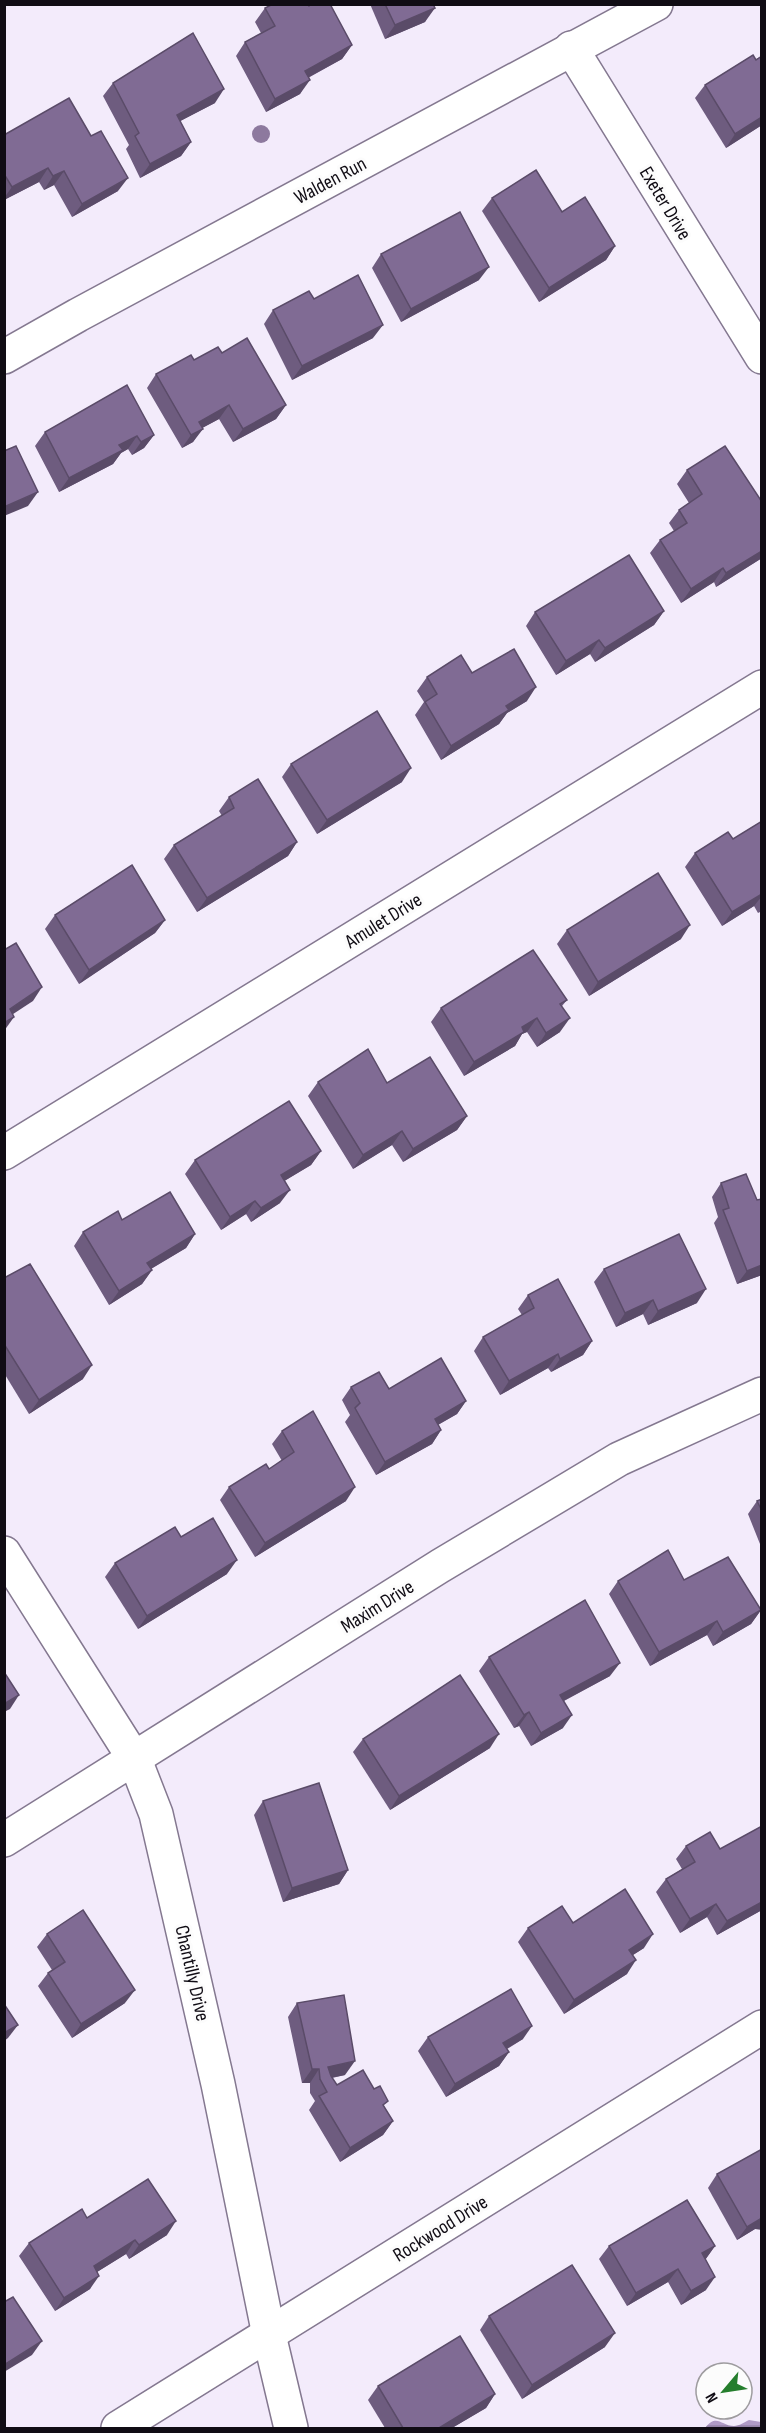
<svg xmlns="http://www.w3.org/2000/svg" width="766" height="2433" viewBox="0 0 766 2433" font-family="'Sofia Sans Condensed',sans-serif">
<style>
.water{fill:url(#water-rules)}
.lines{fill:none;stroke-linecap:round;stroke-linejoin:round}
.minor-casing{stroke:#847890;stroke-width:36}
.minor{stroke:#fff;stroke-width:33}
.tree{fill:#8d799e}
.wall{fill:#6e5c7f}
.shaded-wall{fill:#5a4b68}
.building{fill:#806b94;stroke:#5a4b68;stroke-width:1.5}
.labels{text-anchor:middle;stroke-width:6;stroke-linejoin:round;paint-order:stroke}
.street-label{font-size:20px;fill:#100c14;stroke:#fcfcfc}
</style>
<defs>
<pattern id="water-rules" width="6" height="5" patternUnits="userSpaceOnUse" patternTransform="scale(1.5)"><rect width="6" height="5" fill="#b09ac6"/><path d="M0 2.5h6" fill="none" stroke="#8e7ca0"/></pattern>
</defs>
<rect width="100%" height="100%" fill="#f3ebfb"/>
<path class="water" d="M749,2420L761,2422V2428H705C717,2413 721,2426 734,2426C739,2426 745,2422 749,2420Z"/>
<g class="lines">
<defs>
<g id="minor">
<polyline points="571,48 762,357"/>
<polyline points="4,357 78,315 656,4"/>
<polyline points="4,1153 762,687"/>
<polyline points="4,1553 135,1760 156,1814 218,2084 269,2335 291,2428"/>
<polyline points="4,1840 440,1566 619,1459 762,1394"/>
<polyline points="118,2428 762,2027"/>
</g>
</defs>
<use href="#minor" class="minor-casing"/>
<use href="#minor" class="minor"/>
</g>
<circle class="tree" cx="261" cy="134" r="9"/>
<g class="wall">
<polygon points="370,4 433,4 425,22 385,39"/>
<polygon points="265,8 352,45 342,59 308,78 300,94 266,112 236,56 245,42 261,33 255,22"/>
<polygon points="762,56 762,125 726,148 695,98 705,85"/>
<polygon points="113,83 215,103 180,121 191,142 181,156 140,178 126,149 129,145 103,96"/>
<polygon points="4,135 118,191 72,217 54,185 44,190 39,182 4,200"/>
<polygon points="492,198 562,212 615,246 606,260 539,302 482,211"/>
<polygon points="381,254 479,280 401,322 372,268"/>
<polygon points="314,299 373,338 292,380 264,324 273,310"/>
<polygon points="194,360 286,405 276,419 233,442 219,419 202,428 193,442 182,448 147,388 156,374"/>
<polygon points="45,432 154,435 144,448 132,455 128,449 121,453 113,464 59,492 35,446"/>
<polygon points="687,470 762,558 716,587 714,582 681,603 650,553 660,540 674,531 669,523 679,510 689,503 677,484"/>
<polygon points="664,611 654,625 595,662 590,654 556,675 526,626 535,612"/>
<polygon points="472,673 527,701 507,713 499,724 441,760 415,715 424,702 417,691 427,677"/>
<polygon points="291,764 402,782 317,834 282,777"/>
<polygon points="229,797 297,842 288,856 197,912 164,859 174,845 222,816 219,811"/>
<polygon points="762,821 762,911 758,913 754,906 722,926 685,867 695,853 733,839"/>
<polygon points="55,915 165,920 155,933 79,984 45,929"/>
<polygon points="567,930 681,939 589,996 557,944"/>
<polygon points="567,1000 562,1006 560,1032 537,1047 527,1032 522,1034 515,1046 464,1076 431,1022 441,1008"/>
<polygon points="318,1082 387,1083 467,1116 457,1130 403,1162 392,1145 353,1169 308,1096"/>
<polygon points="321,1151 311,1165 284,1181 280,1203 251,1222 246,1214 221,1230 185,1174 195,1160"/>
<polygon points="721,1183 757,1200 762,1275 737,1284 714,1223 718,1217 712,1197"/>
<polygon points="122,1220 195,1234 186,1248 151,1269 152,1270 142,1284 109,1305 74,1246 83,1232"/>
<polygon points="604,1269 697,1303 648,1325 643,1314 616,1327 594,1282"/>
<polygon points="4,1278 83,1379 29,1414 4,1373"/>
<polygon points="528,1295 592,1341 583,1355 551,1372 548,1368 500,1395 474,1351 483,1337 522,1315 518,1309"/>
<polygon points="351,1387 389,1389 466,1401 457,1414 438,1425 441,1430 432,1444 376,1475 345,1422 350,1415 342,1400"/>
<polygon points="282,1431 346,1501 255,1557 220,1500 229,1487 269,1469 282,1461 272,1444"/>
<polygon points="762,1499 762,1549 748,1514 757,1501"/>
<polygon points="181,1537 227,1574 138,1629 105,1577 115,1563"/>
<polygon points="618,1581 761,1610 751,1624 713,1646 707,1635 650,1666 609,1594"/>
<polygon points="489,1657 610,1676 564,1701 563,1728 531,1746 519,1726 514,1728 479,1671"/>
<polygon points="363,1739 490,1748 390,1810 353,1752"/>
<polygon points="263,1801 348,1870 339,1884 283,1902 254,1815"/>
<polygon points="762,1826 762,1910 717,1935 707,1917 680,1933 656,1892 666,1879 682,1869 676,1859 686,1846 720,1849"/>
<polygon points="573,1923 644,1948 633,1955 627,1974 564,2014 518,1942 528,1928"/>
<polygon points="47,1934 125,2003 72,2038 38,1986 48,1973 52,1970 37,1947"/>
<polygon points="297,2003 345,2075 332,2078 337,2085 384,2107 393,2121 383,2135 340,2162 309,2110 315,2101 310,2093 310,2083 302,2083 288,2017"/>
<polygon points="428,2037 523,2039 507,2049 509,2052 499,2066 446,2097 418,2051"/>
<polygon points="717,2174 755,2229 737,2240 708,2188"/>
<polygon points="87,2218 167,2235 129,2259 126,2254 97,2272 90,2289 55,2311 19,2256 29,2243"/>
<polygon points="609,2246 715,2246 705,2260 706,2290 681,2305 668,2282 627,2306 599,2259"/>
<polygon points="489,2316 605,2347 522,2399 480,2330"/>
<polygon points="378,2386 495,2394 486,2408 452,2428 385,2428 368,2400"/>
</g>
<g class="shaded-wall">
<polygon points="435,8 425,22 385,39 395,25"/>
<polygon points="352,45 342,59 296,84 305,71"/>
<polygon points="310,80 300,94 266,112 275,99"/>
<polygon points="224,89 215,103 167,128 177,115"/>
<polygon points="762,117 762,125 726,148 735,134"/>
<polygon points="191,142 181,156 140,178 150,164"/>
<polygon points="48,168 39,182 4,200 4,198 12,187"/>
<polygon points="64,171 54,185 44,190 53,176"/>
<polygon points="128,178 118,191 72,217 82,204"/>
<polygon points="615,246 606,260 539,302 549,288"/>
<polygon points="489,267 479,280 401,322 411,309"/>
<polygon points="383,325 373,338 292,380 302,366"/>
<polygon points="229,405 219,419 191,434 199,422"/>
<polygon points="286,405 276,419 233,442 243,429"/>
<polygon points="203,429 193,442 182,448 191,435"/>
<polygon points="154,435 144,448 132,455 141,442"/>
<polygon points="137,436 128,449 121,453 113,464 59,492 69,478 119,445"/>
<polygon points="38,492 28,506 4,516 4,507"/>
<polygon points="762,551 762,558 716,587 726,573"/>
<polygon points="723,568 714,582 681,603 691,589"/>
<polygon points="664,611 654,625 595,662 605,648"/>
<polygon points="599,640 590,654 556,675 566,661"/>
<polygon points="536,687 527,701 507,713 499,724 441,760 451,746 506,706"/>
<polygon points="411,768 402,782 317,834 327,820"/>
<polygon points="297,842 288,856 197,912 207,898"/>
<polygon points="762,894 762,896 754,906 722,926 732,912"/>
<polygon points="165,920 155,933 79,984 89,970"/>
<polygon points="690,925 681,939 589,996 598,982"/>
<polygon points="42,987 33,1001 4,1020 10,1009"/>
<polygon points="14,1017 4,1031 4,1023"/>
<polygon points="537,1018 527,1032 522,1034 515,1046 464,1076 474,1062 522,1027"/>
<polygon points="570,1018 560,1032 537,1047 546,1033"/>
<polygon points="467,1116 457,1130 403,1162 413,1149"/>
<polygon points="402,1131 392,1145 353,1169 363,1155"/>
<polygon points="321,1151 311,1165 271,1189 281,1175"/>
<polygon points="290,1190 280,1203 251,1222 261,1208"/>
<polygon points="255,1201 246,1214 221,1230 230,1217"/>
<polygon points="195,1234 186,1248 137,1277 147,1263"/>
<polygon points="762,1265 762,1275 737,1284 747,1271"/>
<polygon points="152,1270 142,1284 109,1305 119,1291"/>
<polygon points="706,1289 697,1303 648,1325 658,1311"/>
<polygon points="653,1300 643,1314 616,1327 625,1313"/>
<polygon points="592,1341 583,1355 551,1372 560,1359"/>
<polygon points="558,1354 548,1368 500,1395 509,1381"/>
<polygon points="92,1365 83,1379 29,1414 39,1400"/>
<polygon points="466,1401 457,1414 425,1432 435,1419"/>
<polygon points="441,1430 432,1444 376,1475 385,1462"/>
<polygon points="355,1487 346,1501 255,1557 265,1543"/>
<polygon points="237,1560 227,1574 138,1629 147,1616"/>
<polygon points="761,1610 751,1624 713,1646 723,1632"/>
<polygon points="717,1621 707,1635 650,1666 659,1652"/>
<polygon points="620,1663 610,1676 550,1708 560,1695"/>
<polygon points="19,1695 10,1709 4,1712 4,1704"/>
<polygon points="529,1712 519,1726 514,1728 524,1715"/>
<polygon points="572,1715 563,1728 531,1746 541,1733"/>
<polygon points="499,1734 490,1748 390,1810 399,1796"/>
<polygon points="348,1870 339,1884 283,1902 292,1888"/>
<polygon points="762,1902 762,1910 717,1935 727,1921"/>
<polygon points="716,1904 707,1917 680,1933 690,1919"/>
<polygon points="653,1934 644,1948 620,1963 629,1950"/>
<polygon points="636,1960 627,1974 564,2014 574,2000"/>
<polygon points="135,1990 125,2003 72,2038 81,2024"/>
<polygon points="18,2025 8,2038 4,2041 4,2033"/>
<polygon points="532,2026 523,2039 494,2056 503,2043"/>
<polygon points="509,2052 499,2066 446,2097 455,2084"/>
<polygon points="355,2061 345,2075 319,2080 328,2067"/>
<polygon points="312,2069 319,2069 310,2083 302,2083"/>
<polygon points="393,2121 383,2135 340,2162 350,2148"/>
<polygon points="762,2218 762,2230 755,2229 737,2240 747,2227"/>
<polygon points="176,2221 167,2235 129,2259 139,2245"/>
<polygon points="135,2240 126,2254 84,2280 94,2266"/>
<polygon points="715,2246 705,2260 702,2253"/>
<polygon points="678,2269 668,2282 627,2306 636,2293"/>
<polygon points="99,2276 90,2289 55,2311 64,2298"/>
<polygon points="715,2277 706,2290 681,2305 691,2291"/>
<polygon points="615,2333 605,2347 522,2399 532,2385"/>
<polygon points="42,2341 32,2355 4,2372 4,2365"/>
<polygon points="495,2394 486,2408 452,2428 439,2428"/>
</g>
<g class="building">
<polygon points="273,4 308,4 309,6 312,4 330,4 352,45 305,71 310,80 275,99 245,42 275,26 265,8"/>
<polygon points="385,4 433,4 435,8 395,25"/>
<polygon points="193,33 224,89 177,115 191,142 150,164 135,136 139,133 113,83"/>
<polygon points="753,55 756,60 762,56 762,117 735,134 705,85"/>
<polygon points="69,98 91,136 101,131 128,178 82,204 64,171 53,176 48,168 12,187 4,174 4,135"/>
<polygon points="536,170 562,212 585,197 615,246 549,288 492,198"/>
<polygon points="460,212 489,267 411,309 381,254"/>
<polygon points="358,275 383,325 302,366 273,310 309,291 314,299"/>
<polygon points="247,338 286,405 243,429 229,405 199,422 203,429 191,435 156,374 191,355 194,360 218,347 222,353"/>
<polygon points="127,385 154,435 141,442 137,436 119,445 123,450 69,478 45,432"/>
<polygon points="16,446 38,492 4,507 4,451"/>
<polygon points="725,446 762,502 762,551 726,573 723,568 691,589 660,540 687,523 679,510 702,494 687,470"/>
<polygon points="629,555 664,611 605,648 599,640 566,661 535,612"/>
<polygon points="514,649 536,687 506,706 509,710 451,746 425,702 437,694 427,677 461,655 472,673"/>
<polygon points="377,711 411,768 327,820 291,764"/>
<polygon points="258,779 297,842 207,898 174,845 234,808 229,797"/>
<polygon points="762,821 762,894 732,912 695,853 728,832 733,839"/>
<polygon points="132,865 165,920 89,970 55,915"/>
<polygon points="658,873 690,925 598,982 567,930"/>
<polygon points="16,943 42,987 10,1009 14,1017 4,1023 4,950"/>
<polygon points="533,950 567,1000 560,1004 570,1018 546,1033 537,1018 522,1027 524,1032 474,1062 441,1008"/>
<polygon points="368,1049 387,1083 430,1057 467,1116 413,1149 402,1131 363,1155 318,1082"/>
<polygon points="289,1101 321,1151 281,1175 290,1190 261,1208 255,1201 230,1217 195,1160"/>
<polygon points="746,1174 757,1200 762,1199 762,1265 747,1271 723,1210 729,1208 721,1183"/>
<polygon points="170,1192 195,1234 147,1263 152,1270 119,1291 83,1232 118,1211 122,1220"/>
<polygon points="679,1234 706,1289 658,1311 653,1300 625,1313 604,1269"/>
<polygon points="30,1264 92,1365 39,1400 4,1344 4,1278"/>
<polygon points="558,1279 592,1341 560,1359 558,1354 509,1381 483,1337 534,1308 528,1295"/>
<polygon points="441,1358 466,1401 435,1419 441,1430 385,1462 355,1408 360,1403 351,1387 379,1372 389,1389"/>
<polygon points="313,1411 355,1487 265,1543 229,1487 266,1464 269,1469 294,1452 282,1431"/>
<polygon points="762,1499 762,1511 757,1501"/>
<polygon points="213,1518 237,1560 147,1616 115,1563 175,1527 181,1537"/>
<polygon points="668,1550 684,1580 728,1557 761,1610 723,1632 717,1621 659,1652 618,1581"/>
<polygon points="585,1600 620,1663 560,1695 572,1715 541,1733 529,1712 524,1715 489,1657"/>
<polygon points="4,1672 19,1695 4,1704"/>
<polygon points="460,1675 499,1734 399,1796 363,1739"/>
<polygon points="319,1783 348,1870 292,1888 263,1801"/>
<polygon points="762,1826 762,1902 727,1921 716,1904 690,1919 666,1879 695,1862 686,1846 710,1832 720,1849"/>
<polygon points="625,1889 653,1934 629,1950 636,1960 574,2000 528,1928 562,1906 573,1923"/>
<polygon points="83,1910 135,1990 81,2024 48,1973 65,1962 47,1934"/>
<polygon points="511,1989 532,2026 503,2043 509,2052 455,2084 428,2037"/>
<polygon points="344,1995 355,2061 328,2067 331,2076 337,2085 363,2070 374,2089 380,2086 388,2101 383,2105 393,2121 350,2148 319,2096 327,2092 320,2079 319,2069 312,2069 297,2003"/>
<polygon points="4,2004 18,2025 4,2033"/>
<polygon points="762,2149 762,2218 747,2227 717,2174"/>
<polygon points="148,2179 176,2221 139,2245 135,2240 94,2266 99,2276 64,2298 29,2243 82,2209 87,2218"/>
<polygon points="687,2200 715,2246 702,2253 715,2277 691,2291 678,2269 636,2293 609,2246"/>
<polygon points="572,2265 615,2333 532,2385 489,2316"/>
<polygon points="13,2297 42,2341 4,2365 4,2302"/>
<polygon points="460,2336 495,2394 439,2428 403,2428 378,2386"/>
</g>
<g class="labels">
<g class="street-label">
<text transform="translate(330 180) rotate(-28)" y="7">Walden Run</text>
<text transform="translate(666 203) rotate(59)" y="7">Exeter Drive</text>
<text transform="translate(383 920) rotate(-32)" y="7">Amulet Drive</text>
<text transform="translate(377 1606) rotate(-32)" y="7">Maxim Drive</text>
<text transform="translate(193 1973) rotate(77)" y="7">Chantilly Drive</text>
<text transform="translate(440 2228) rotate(-32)" y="7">Rockwood Drive</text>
</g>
</g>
<rect width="766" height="2433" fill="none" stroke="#100c14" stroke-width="12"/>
<g transform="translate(724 2391) rotate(241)"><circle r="28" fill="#fcfcfc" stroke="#9e9c9f" stroke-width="1.5"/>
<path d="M0-4.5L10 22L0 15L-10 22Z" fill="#257e2d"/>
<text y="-9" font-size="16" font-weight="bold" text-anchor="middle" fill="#100c14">N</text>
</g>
</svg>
